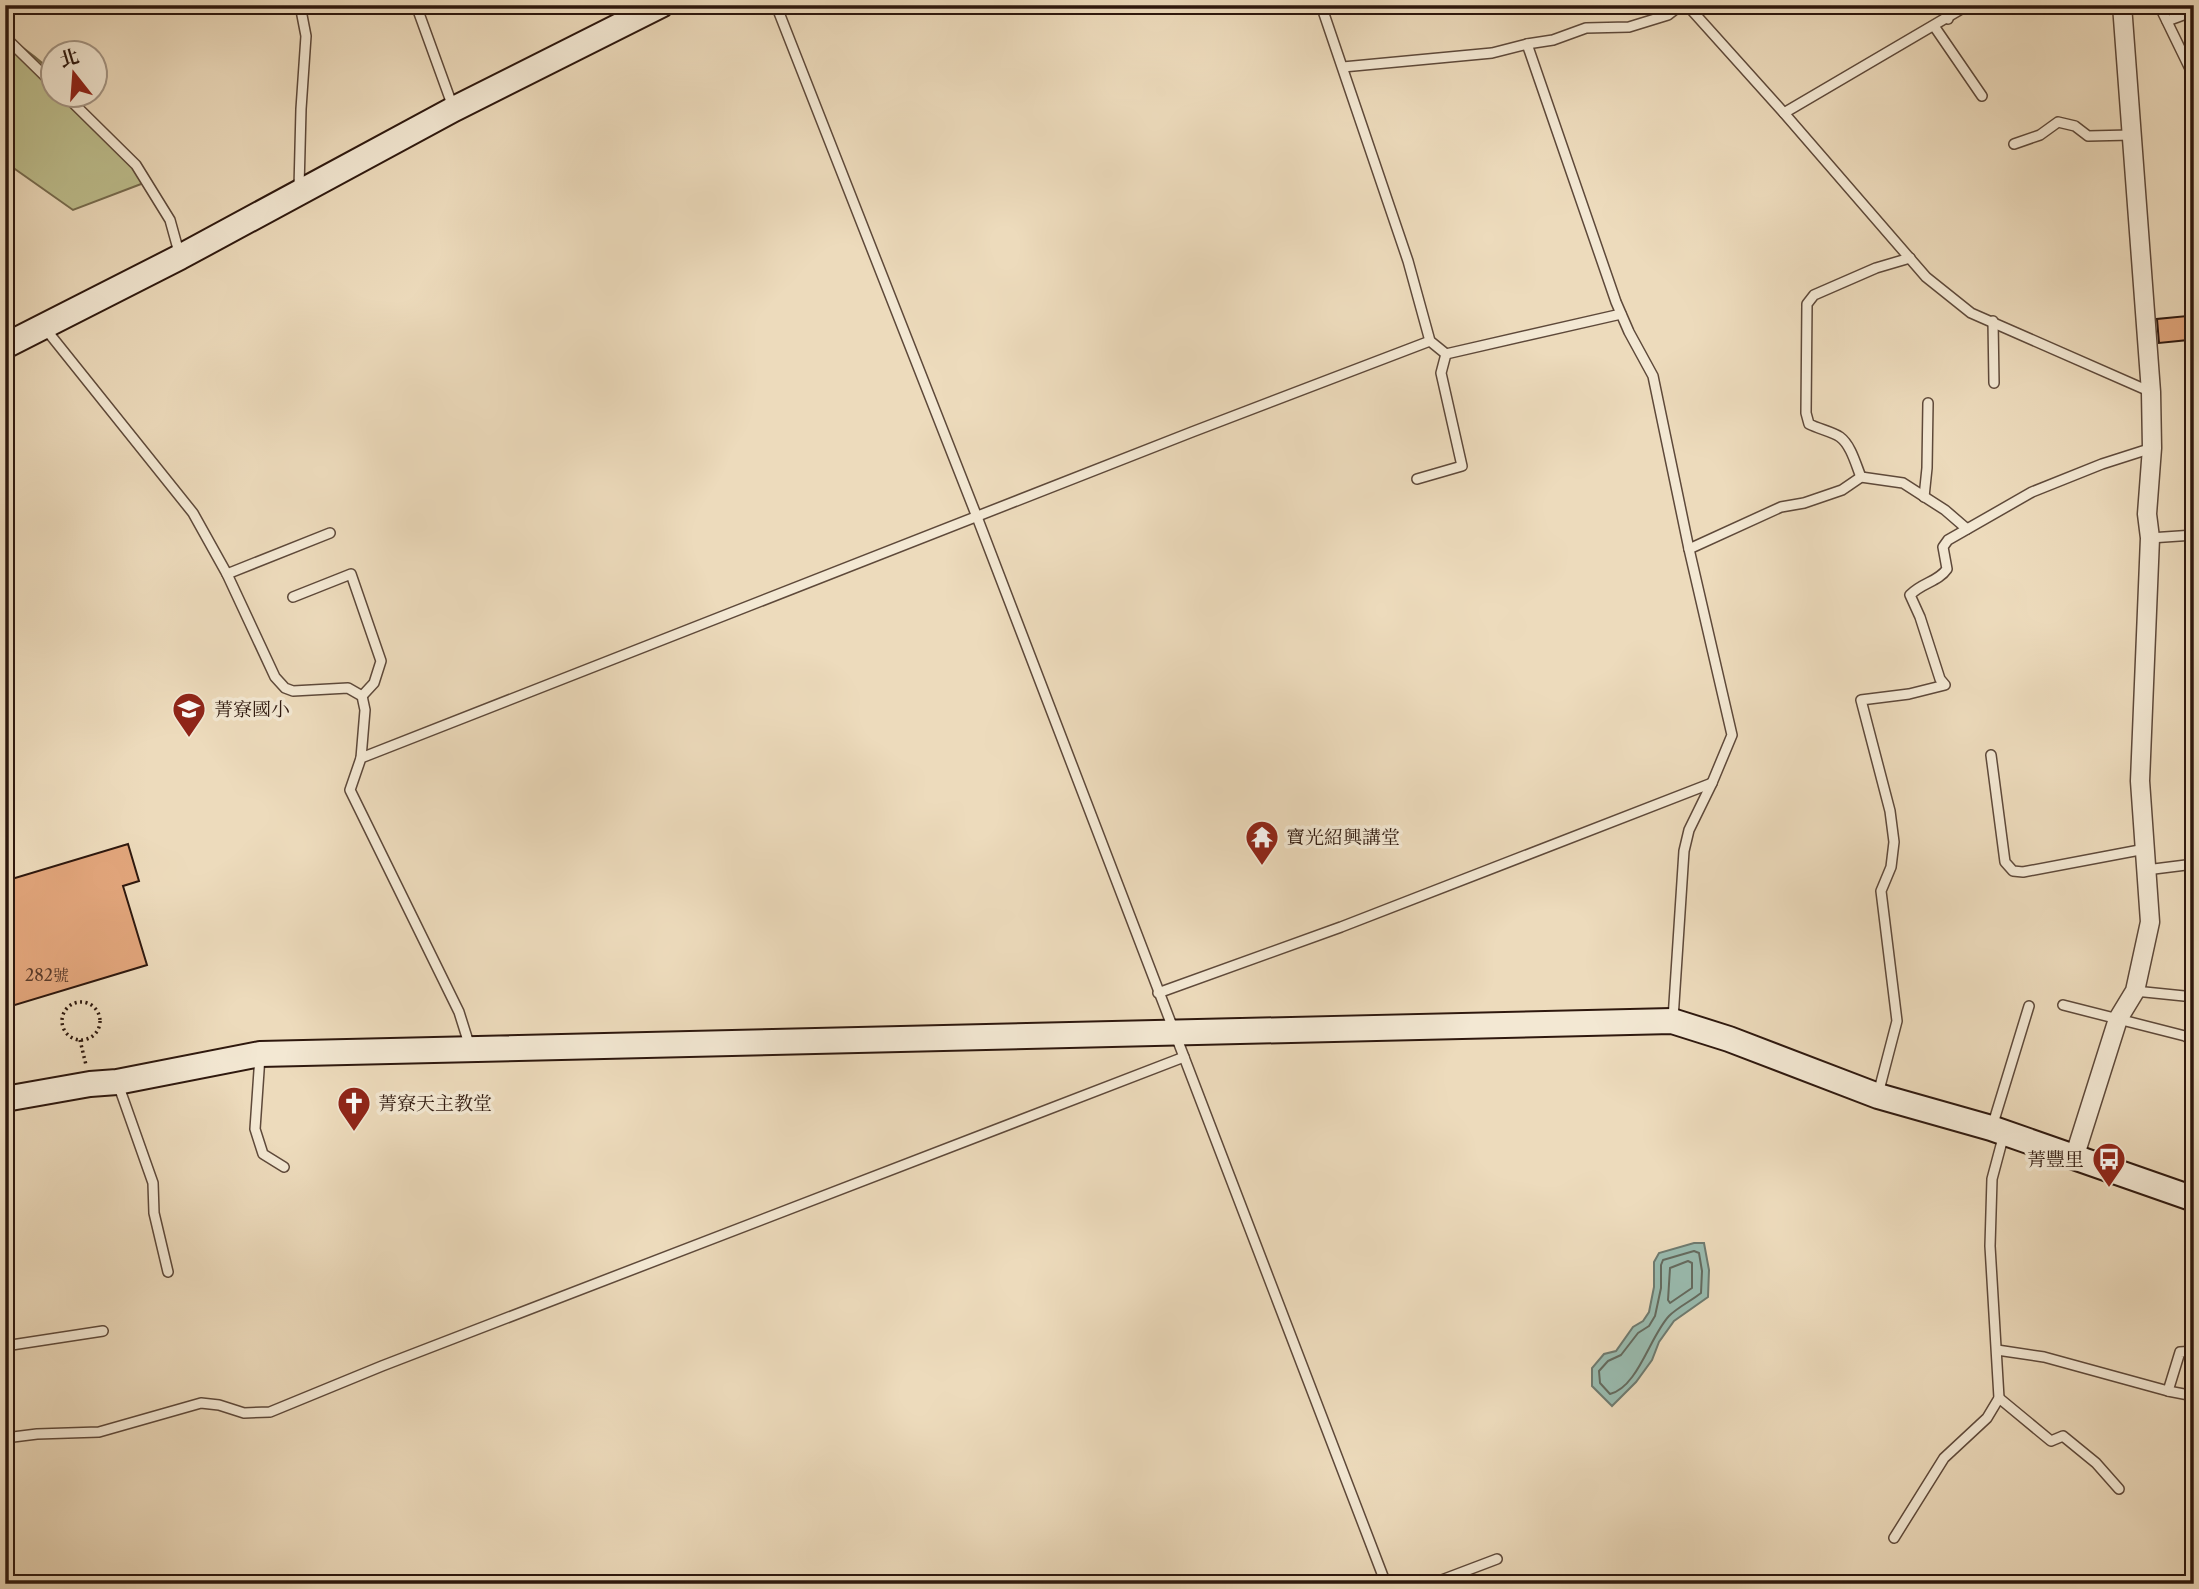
<svg xmlns="http://www.w3.org/2000/svg" width="2199" height="1589" viewBox="0 0 2199 1589" font-family="'Libre Caslon Text','Noto Serif TC',serif">
<style>
.green{fill:#bdbe8d;stroke:#766b4e;stroke-width:2}
.water{fill:#99bbaf;stroke:#6e7a6f;stroke-width:2}
.lines{fill:none;stroke-linecap:round;stroke-linejoin:round}
.shore{stroke:#646a5e;stroke-width:2}
.building{fill:#e2a67c;stroke:#2e180e;stroke-width:2}
.lane-casing{stroke:#5e493a;stroke-width:12}
.street-casing{stroke:#5e493a;stroke-width:21}
.secondary-casing{stroke:#2e180e;stroke-width:28}
.path{stroke:#2e180e;stroke-width:3.5;stroke-dasharray:2 3.5;stroke-linecap:butt}
.lane{stroke:#f3e8d3;stroke-width:9}
.street{stroke:#f3e8d3;stroke-width:18}
.secondary{stroke:#f3e8d3;stroke-width:24}
.labels{text-anchor:middle;stroke-width:7;stroke-linejoin:round;paint-order:stroke}
.number-label{font-size:16px;fill:#5b3c2a}
.poi-label{font-size:19px;fill:#2e180e;stroke:#f3e8d3;text-anchor:start}
</style>
<rect width="100%" height="100%" fill="#eddbbc"/>
<filter id="stains"><feTurbulence type="fractalNoise" baseFrequency=".00286" numOctaves="4"/><feColorMatrix values="0 0 0 0 .2 0 0 0 0 .09 0 0 0 0 .02 0 0 0 .5 -.17"/></filter>
<radialGradient id="worn" r=".72"><stop offset=".6" stop-color="#630" stop-opacity="0"/><stop offset="1" stop-color="#630" stop-opacity=".3"/></radialGradient>
<path class="green" d="M5,33C20,48 39,57 52,73V94L72,95L149,181L73,210L5,162Z"/>
<polygon class="water" points="1694,1243 1704,1243 1709,1270 1708,1297 1674,1321 1659,1342 1652,1360 1636,1382 1612,1406 1592,1386 1592,1368 1604,1354 1616,1351 1633,1327 1643,1321 1649,1312 1654,1287 1654,1262 1659,1253"/>
<g class="lines">
<g class="shore">
<path d="M1694,1251L1699,1253L1702,1271L1701,1293C1691,1301 1678,1307 1669,1316C1650,1336 1638,1387 1610,1394L1600,1383L1599,1371L1608,1361L1621,1355L1638,1333L1649,1326L1655,1316L1661,1288V1265L1663,1260Z"/>
<polygon points="1688,1261 1692,1263 1692,1288 1670,1303 1668,1300 1670,1268"/>
</g>
</g>
<g class="building">
<polygon points="2187,316 2188,340 2159,343 2157,319"/>
<polygon points="128,844 139,881 123,886 147,965 5,1008 5,881"/>
</g>
<g class="lines">
<defs>
<g id="lane">
<polyline points="416,5 453,107"/>
<polyline points="776,5 977,517 1386,1584"/>
<polyline points="1321,5 1408,261 1430,341 1446,354 1621,314"/>
<polyline points="1687,5 1784,113 1926,277 1971,313 2151,392"/>
<polyline points="1945,5 1948,19"/>
<polyline points="2159,5 2194,77"/>
<polyline points="5,10 11,5"/>
<polyline points="2167,21 2194,11"/>
<polyline points="1934,26 1982,96"/>
<polyline points="5,37 52,83"/>
<polyline points="1527,44 1616,302 1629,332 1653,376 1689,549 1732,735 1712,783 1689,830 1684,851 1673,1019"/>
<polyline points="1343,67 1492,53 1527,44 1553,40 1586,28 1629,27 1668,15 1681,5"/>
<polyline points="64,94 136,165 170,220 180,256"/>
<polyline points="1784,113 1968,5"/>
<polyline points="2014,144 2040,135 2058,122 2075,126 2088,136 2131,135"/>
<polyline points="299,188 301,109 306,36 300,5"/>
<polyline points="1993,321 1994,383"/>
<polyline points="44,327 193,513 227,574 275,677 285,688 293,691 348,688 362,696 365,710 361,758"/>
<path d="M1861,477C1856,465 1851,445 1840,437C1833,432 1819,429 1809,424L1806,413L1807,304L1814,295L1876,268L1910,258"/>
<polyline points="1417,479 1462,466 1441,373 1446,354"/>
<polyline points="1924,497 1927,468 1928,403"/>
<polyline points="2150,538 2194,535"/>
<polyline points="1689,549 1781,507 1804,503 1842,490 1861,477 1903,483 1945,510 1967,529"/>
<polyline points="227,574 330,533"/>
<polyline points="293,597 351,574 381,661 374,683 362,696"/>
<polyline points="1991,755 2005,862 2013,871 2023,872 2145,849"/>
<polyline points="2146,870 2194,864"/>
<polyline points="2135,991 2194,997"/>
<polyline points="1158,993 1341,927 1712,783"/>
<polyline points="2063,1005 2185,1036 2194,1041"/>
<polyline points="470,1047 459,1012 350,790 361,758 1192,432 1430,341"/>
<polyline points="260,1056 255,1129 263,1154 284,1167"/>
<polyline points="118,1084 153,1183 154,1213 168,1272"/>
<path d="M1878,1094L1897,1021L1881,891L1891,867L1894,842L1890,811L1861,700L1909,694L1945,685L1940,679L1920,617L1910,595C1923,582 1938,582 1947,569L1943,547L1948,540L2032,492L2102,464L2152,448"/>
<polyline points="1992,1127 2029,1006"/>
<polyline points="5,1346 103,1331"/>
<polyline points="1997,1350 2044,1357 2168,1391 2194,1396"/>
<polyline points="2168,1391 2180,1352 2194,1351"/>
<polyline points="1999,1398 2051,1441 2063,1436 2096,1463 2119,1489"/>
<polyline points="5,1438 37,1434 99,1432 201,1403 219,1405 244,1413 270,1412 382,1366 1184,1057"/>
<polyline points="1894,1538 1944,1458 1987,1418 1999,1398 1990,1246 1992,1179 2004,1134"/>
<polyline points="1431,1584 1497,1559"/>
</g>
<polyline id="street" points="2074,1158 2118,1019 2135,991 2150,922 2140,781 2150,538 2147,514 2152,448 2151,392 2122,5"/>
<g id="secondary">
<polyline points="5,346 180,257 454,109 661,5"/>
<polyline points="5,1099 90,1084 117,1082 260,1054 1672,1021 1729,1039 1878,1096 1991,1128 2194,1199"/>
</g>
</defs>
<use href="#lane" class="lane-casing"/>
<use href="#street" class="street-casing"/>
<use href="#secondary" class="secondary-casing"/>
<g class="path">
<circle cx="81" cy="1021" r="19"/>
<polyline points="80,1040 86,1065"/>
</g>
<use href="#lane" class="lane"/>
<use href="#street" class="street"/>
<use href="#secondary" class="secondary"/>
</g>
<defs>
<symbol id="school-pin" viewBox="-11 -11 22 30"><path d="M0 17L-7.5 6A9.5 9.5 0 1 1 7.5 6Z" fill="#8f2418" stroke="#f3e8d3"/><path d="M0-5L7-2L0 1L-7-2ZM-4 1L0 2.5L4 1V4Q0 6-4 4Z" fill="#fff"/></symbol>
<symbol id="temple-pin" viewBox="-11 -11 22 30"><path d="M0 17L-7.5 6A9.5 9.5 0 1 1 7.5 6Z" fill="#8f2418" stroke="#f3e8d3"/><path d="M0-6L5-2H3V0L6.5 2.5H4V6H1.5V3h-3V6H-4V2.5H-6.5L-3 0V-2H-5Z" fill="#fff"/></symbol>
<symbol id="church-pin" viewBox="-11 -11 22 30"><path d="M0 17L-7.5 6A9.5 9.5 0 1 1 7.5 6Z" fill="#8f2418" stroke="#f3e8d3"/><path d="M-1.2-6h2.4v3.5h3.3v2.4h-3.3V6h-2.4V-.1h-3.3v-2.4h3.3Z" fill="#fff"/></symbol>
<symbol id="bus-pin" viewBox="-11 -11 22 30"><path d="M0 17L-7.5 6A9.5 9.5 0 1 1 7.5 6Z" fill="#8f2418" stroke="#f3e8d3"/><path d="M-5-6H5V4H4V6H2V4H-2V6H-4V4H-5ZM-3.5-4V0h7V-4ZM-3.5 1.2v1.5H-2V1.2ZM2 1.2v1.5H3.5V1.2Z" fill="#fff"/></symbol>
</defs>
<g fill-rule="evenodd">
<use href="#school-pin" x="170" y="690" width="38" height="52"/>
<use href="#temple-pin" x="1243" y="818" width="38" height="52"/>
<use href="#church-pin" x="335" y="1084" width="38" height="52"/>
<use href="#bus-pin" x="2090" y="1140" width="38" height="52"/>
</g>
<g class="labels">
<g class="number-label">
<text x="47" y="981">282號</text>
</g>
<g class="poi-label">
<text x="214" y="716">菁寮國小</text>
<text x="1286" y="844">寶光紹興講堂</text>
<text x="378" y="1110">菁寮天主教堂</text>
<text x="2084" y="1166" text-anchor="end">菁豐里</text>
</g>
</g>
<rect width="2199" height="1589" fill="none" stroke="#eddbbc" stroke-width="28"/>
<rect x="7" y="7" width="2185" height="1575" fill="none" stroke="#2e180e" stroke-width="3.5"/>
<rect x="14" y="14" width="2171" height="1561" fill="none" stroke="#2e180e" stroke-width="2"/>
<g transform="translate(74 74) rotate(343)"><circle r="33" fill="#f3e8d3" stroke="#a49584" stroke-width="2"/>
<path d="M0-5L12 26L0 18L-12 26Z" fill="#8f2418"/>
<text y="-10" font-size="19" font-weight="bold" text-anchor="middle" fill="#2e180e">北</text>
</g>
<rect width="100%" height="100%" filter="url(#stains)"/>
<rect width="100%" height="100%" fill="url(#worn)"/>
</svg>
